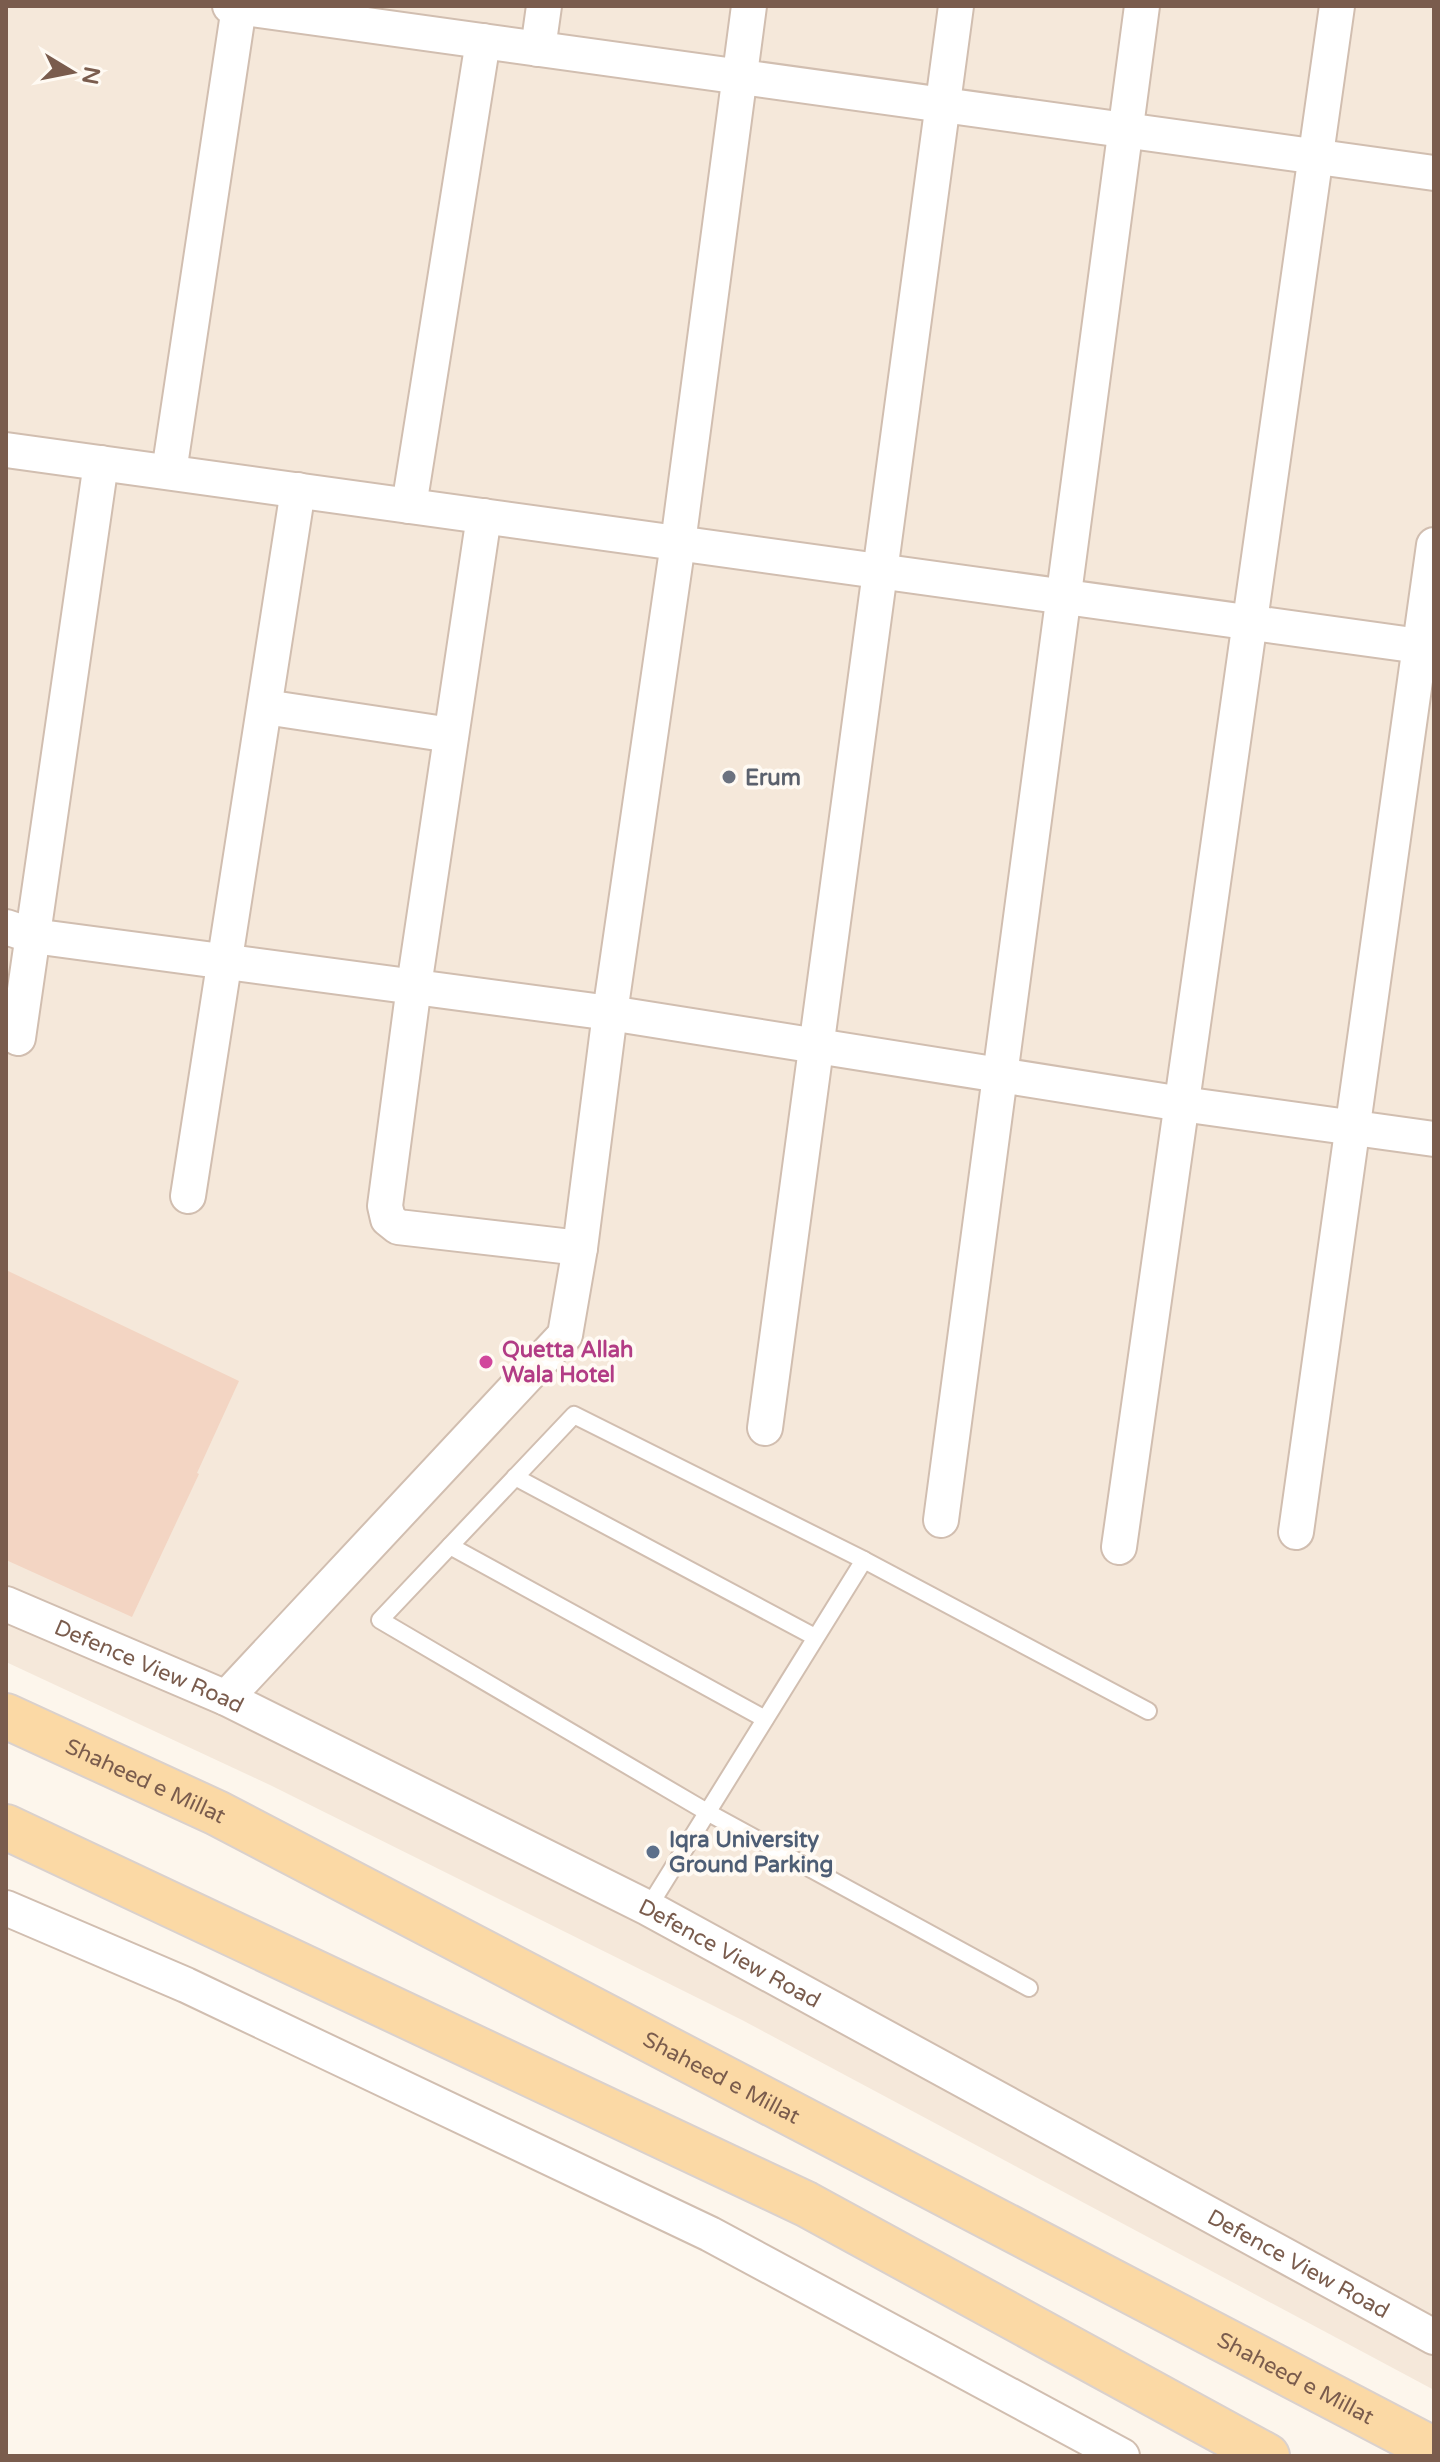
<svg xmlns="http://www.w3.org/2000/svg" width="1440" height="2462" viewBox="0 0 1440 2462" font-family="'Varela Round',sans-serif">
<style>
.residential{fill:#f5e8da}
.building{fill:#f3d5c3}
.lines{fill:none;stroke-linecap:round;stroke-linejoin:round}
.service-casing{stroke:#d1beb0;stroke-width:20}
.minor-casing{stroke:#d1beb0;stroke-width:38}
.primary-casing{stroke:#dad1cd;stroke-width:48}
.service{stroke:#fff;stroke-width:16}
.minor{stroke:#fff;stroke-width:34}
.primary{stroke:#fbd9a5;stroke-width:44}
.worship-dot{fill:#6b7280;stroke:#fffaf3;stroke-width:3}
.hotel-dot{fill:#d1479c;stroke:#fffaf3;stroke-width:3}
.service-dot{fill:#5c6f8a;stroke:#fffaf3;stroke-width:3}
.labels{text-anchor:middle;stroke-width:8;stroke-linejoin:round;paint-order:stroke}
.worship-label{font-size:22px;font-weight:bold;fill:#5b616d;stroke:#fffaf3;text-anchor:start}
.hotel-label{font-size:22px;font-weight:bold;fill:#b23c85;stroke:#fffaf3;text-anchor:start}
.street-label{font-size:22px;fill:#7a5c4d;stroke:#fffaf3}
.service-label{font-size:22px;font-weight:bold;fill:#4e5e75;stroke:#fffaf3;text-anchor:start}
</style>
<rect width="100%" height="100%" fill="#fdf6ec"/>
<polygon class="residential" points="6,6 1434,6 1434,2390 742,2020 270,1785 6,1662"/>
<polygon class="building" points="6,1270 239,1381 197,1473 199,1474 132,1617 6,1560"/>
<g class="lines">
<defs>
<g id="service">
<polyline points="515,1477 815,1637"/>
<polyline points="450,1546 765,1719"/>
<polyline points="648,1908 864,1560"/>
<polyline points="1029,1988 707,1812 380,1620 574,1415 864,1560 1148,1711"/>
</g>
<g id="minor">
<polyline points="230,6 1434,173"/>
<polyline points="538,49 544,6"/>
<polyline points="6,450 1434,648"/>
<polyline points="169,472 239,7"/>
<polyline points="409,506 483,41"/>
<polyline points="484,516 414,986 385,1206 388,1219 398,1227 580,1248"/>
<polyline points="265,707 451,735"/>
<polyline points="6,927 33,936 610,1013 1182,1104 1434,1139"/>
<polyline points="18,1038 101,463"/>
<polyline points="188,1196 298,490"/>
<polyline points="765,1428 956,6"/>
<polyline points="941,1520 1142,6"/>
<polyline points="1296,1532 1434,545"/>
<polyline points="1119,1547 1337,6"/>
<path id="s1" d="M6,1604L226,1698L648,1908L1434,2337"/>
<polyline points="226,1698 565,1335 580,1248 610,1013 678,543 749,6"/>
<polyline points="6,1908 186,1985 710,2234 1122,2456"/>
</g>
<g id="primary">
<path id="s2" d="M6,1716L217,1813L1434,2450"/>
<polyline points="6,1827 806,2204 1267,2456"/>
</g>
</defs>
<use href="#service" class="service-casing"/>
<use href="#minor" class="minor-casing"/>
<use href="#primary" class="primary-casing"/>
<use href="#service" class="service"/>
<use href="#minor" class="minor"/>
<use href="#primary" class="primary"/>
</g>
<circle class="worship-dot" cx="729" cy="777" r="8"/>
<circle class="hotel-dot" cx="486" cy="1362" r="8"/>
<circle class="service-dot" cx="653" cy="1852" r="8"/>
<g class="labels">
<g class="worship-label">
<text x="745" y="785">Erum</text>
</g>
<g class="hotel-label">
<text x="502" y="1357">Quetta Allah<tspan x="502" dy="25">Wala Hotel</tspan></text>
</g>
<g class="street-label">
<text dy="8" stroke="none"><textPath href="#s1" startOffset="156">Defence View Road</textPath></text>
<text dy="8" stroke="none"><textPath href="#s2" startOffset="154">Shaheed e Millat</textPath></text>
<text dy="8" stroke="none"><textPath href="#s1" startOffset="804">Defence View Road</textPath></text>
<text dy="8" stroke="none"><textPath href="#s2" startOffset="802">Shaheed e Millat</textPath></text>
<text dy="8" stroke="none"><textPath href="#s1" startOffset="1452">Defence View Road</textPath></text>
<text dy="8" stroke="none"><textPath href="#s2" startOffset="1450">Shaheed e Millat</textPath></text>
</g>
<g class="service-label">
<text x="669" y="1847">Iqra University<tspan x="669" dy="25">Ground Parking</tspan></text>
</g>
</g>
<rect width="1440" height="2462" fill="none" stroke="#7a5c4d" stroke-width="16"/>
<g transform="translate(72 72) rotate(100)" stroke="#fffaf3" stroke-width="6" paint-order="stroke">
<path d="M0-6L14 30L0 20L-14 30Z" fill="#7a5c4d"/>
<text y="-12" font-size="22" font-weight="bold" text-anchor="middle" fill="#7a5c4d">N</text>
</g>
</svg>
